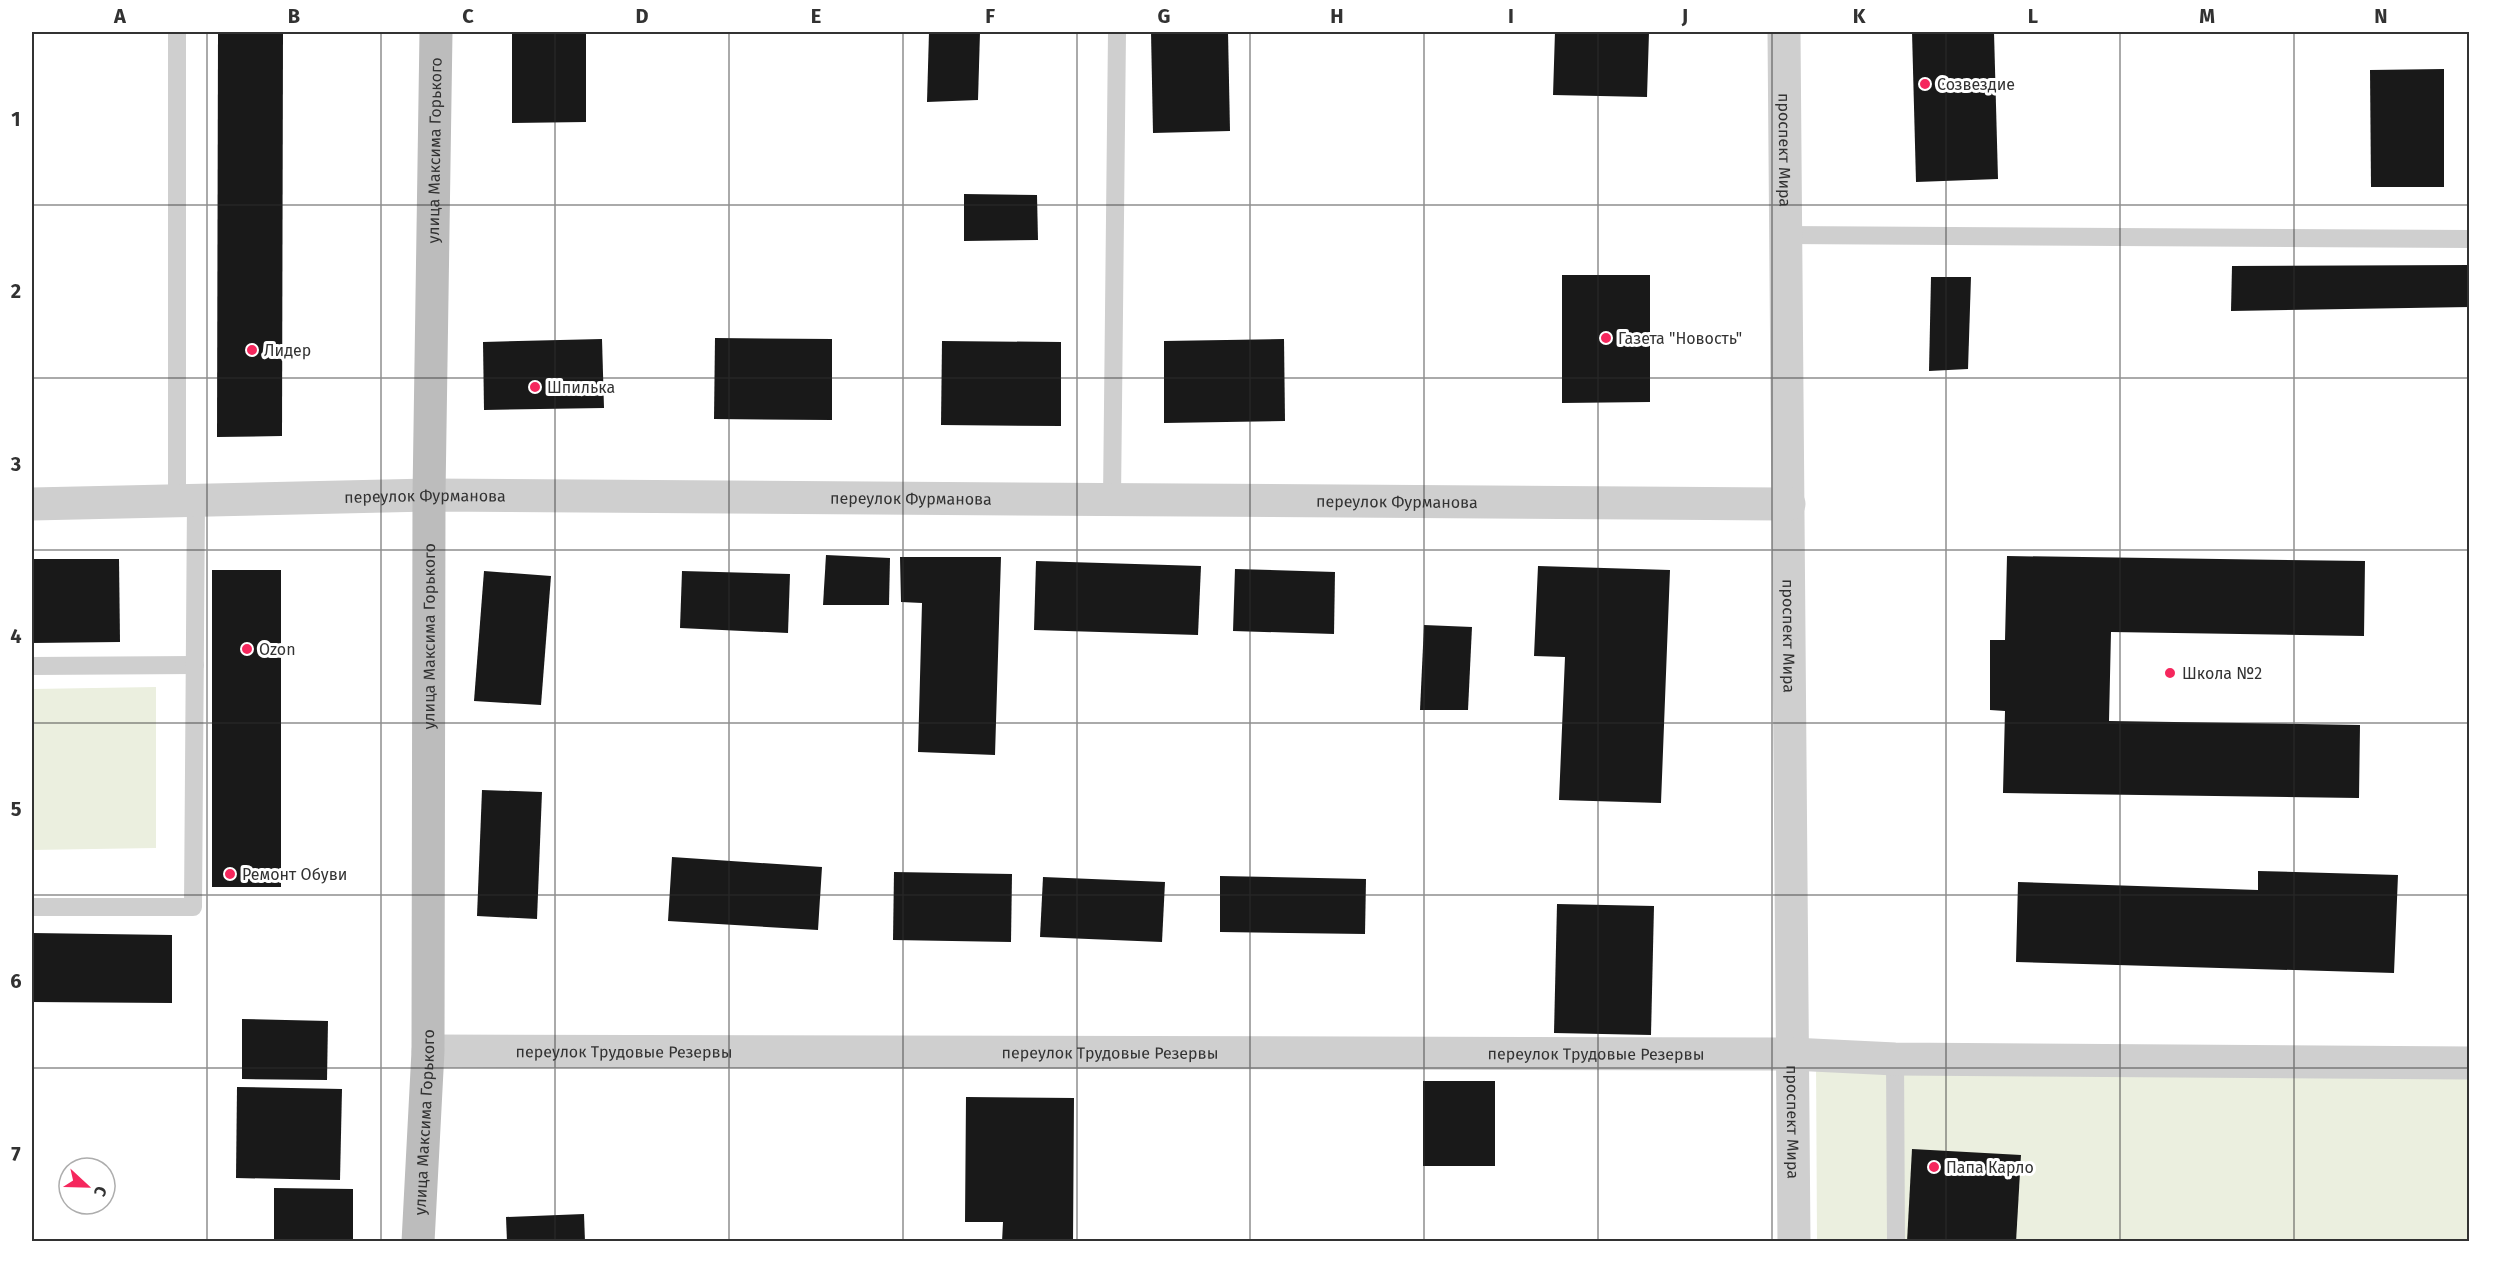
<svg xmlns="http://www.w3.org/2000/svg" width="2501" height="1273" viewBox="0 0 2501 1273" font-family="'Fira Sans',sans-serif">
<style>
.green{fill:#ebefdf}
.building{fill:#191919}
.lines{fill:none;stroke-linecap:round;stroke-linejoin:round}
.service{stroke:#cfcfcf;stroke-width:18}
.minor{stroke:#cfcfcf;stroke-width:33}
.secondary{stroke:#bcbcbc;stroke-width:33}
.grid{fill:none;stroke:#323232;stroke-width:1.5;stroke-opacity:0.55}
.poi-dot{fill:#f5275d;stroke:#fff;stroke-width:2}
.labels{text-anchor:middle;stroke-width:6;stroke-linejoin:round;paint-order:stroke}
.poi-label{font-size:16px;fill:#323232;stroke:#fff;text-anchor:start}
.street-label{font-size:16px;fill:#323232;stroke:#fff}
.neatline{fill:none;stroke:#323232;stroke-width:2}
.grid-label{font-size:20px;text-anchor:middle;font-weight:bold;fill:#323232}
</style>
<rect width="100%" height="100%" fill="#fff"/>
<g class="green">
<polygon points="156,687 156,848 32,850 32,689"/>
<polygon points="2469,1053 2469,1241 1817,1241 1816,1059"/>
</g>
<g class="building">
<polygon points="218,32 283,32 282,436 217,437"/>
<polygon points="512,32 586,32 586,122 512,123"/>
<polygon points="929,32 980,32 978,100 927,102"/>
<polygon points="1151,32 1228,32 1230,131 1153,133"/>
<polygon points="1555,32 1649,32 1647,97 1553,95"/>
<polygon points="1912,32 1994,32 1998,179 1916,182"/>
<polygon points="2444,69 2444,187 2371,187 2370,70"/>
<polygon points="964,194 1037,195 1038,240 964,241"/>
<polygon points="2470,265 2470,307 2231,311 2232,266"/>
<polygon points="1562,275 1650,275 1650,402 1562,403"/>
<polygon points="1931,277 1971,277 1968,369 1929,371"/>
<polygon points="715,338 832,339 832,420 714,419"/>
<polygon points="602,339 604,408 484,410 483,342"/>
<polygon points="1284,339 1285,421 1164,423 1164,341"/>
<polygon points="942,341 1061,342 1061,426 941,425"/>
<polygon points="826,555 890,558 889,605 823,605"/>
<polygon points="2007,556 2365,561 2364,636 2111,632 2109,721 2360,725 2359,798 2003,793 2005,711 1990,710 1990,640 2005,640"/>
<polygon points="900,557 1001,557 995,755 918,752 922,603 901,602"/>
<polygon points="32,559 119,559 120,642 32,643"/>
<polygon points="1036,561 1201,566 1198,635 1034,630"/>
<polygon points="1538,566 1670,570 1661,803 1559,800 1565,657 1534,656"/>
<polygon points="1235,569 1335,572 1334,634 1233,631"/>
<rect x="212" y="570" width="69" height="317"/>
<polygon points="484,571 551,576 541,705 474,701"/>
<polygon points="682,571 790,574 788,633 680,628"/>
<polygon points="1424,625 1472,627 1468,710 1420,710"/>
<polygon points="482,790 542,792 537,919 477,916"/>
<polygon points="672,857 822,867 818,930 668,921"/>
<polygon points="2258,871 2398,875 2394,973 2016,962 2018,882 2258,890"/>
<polygon points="894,872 1012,874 1011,942 893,940"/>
<polygon points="1220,876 1366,879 1365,934 1220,932"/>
<polygon points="1043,877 1165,882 1162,942 1040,937"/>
<polygon points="1557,904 1654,906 1651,1035 1554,1033"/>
<polygon points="32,933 172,935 172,1003 32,1002"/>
<polygon points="242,1019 328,1021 327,1080 242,1079"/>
<rect x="1423" y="1081" width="72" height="85"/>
<polygon points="237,1087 342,1089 340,1180 236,1178"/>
<polygon points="966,1097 1074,1098 1073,1242 1002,1242 1003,1222 965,1222"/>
<polygon points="1912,1149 2021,1155 2016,1242 1907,1242"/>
<polygon points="274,1188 353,1189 353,1242 274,1242"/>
<polygon points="584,1214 585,1242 507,1242 506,1217"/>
</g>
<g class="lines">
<g class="service">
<polyline points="177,32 177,501"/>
<polyline points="1785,235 2470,239"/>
<polyline points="1112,499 1117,32"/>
<polyline points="32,666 195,665"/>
<polyline points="32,907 193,907 196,500"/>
<polyline points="1895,1059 1896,1242"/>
</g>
<g class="minor">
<path id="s1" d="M1784,32L1794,1242"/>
<path id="s2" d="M32,504L429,495L1789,504"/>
<path id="s3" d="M428,1051L1792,1054L1895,1059L2470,1063"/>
</g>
<path class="secondary" id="s4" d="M418,1242L428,1051L429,495L436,32"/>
</g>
<path class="grid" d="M207,32V1242M381,32V1242M555,32V1242M729,32V1242M903,32V1242M1077,32V1242M1250,32V1242M1424,32V1242M1598,32V1242M1772,32V1242M1946,32V1242M2120,32V1242M2294,32V1242M32,205H2470M32,378H2470M32,550H2470M32,723H2470M32,895H2470M32,1068H2470"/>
<g class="poi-dot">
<circle cx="1925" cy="84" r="6"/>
<circle cx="1606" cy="338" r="6"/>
<circle cx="252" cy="350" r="6"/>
<circle cx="535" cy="387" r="6"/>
<circle cx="247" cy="649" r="6"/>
<circle cx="2170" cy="673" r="6"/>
<circle cx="230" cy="874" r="6"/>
<circle cx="1934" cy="1167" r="6"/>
</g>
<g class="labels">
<g class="poi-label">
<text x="1937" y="90">Созвездие</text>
<text x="1618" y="344">Газета "Новость"</text>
<text x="264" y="356">Лидер</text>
<text x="547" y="393">Шпилька</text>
<text x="259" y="655">Ozon</text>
<text x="2182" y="679">Школа №2</text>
<text x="242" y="880">Ремонт Обуви</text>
<text x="1946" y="1173">Папа Карло</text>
</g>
<g class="street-label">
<text dy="6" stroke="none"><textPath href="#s4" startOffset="1092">улица Максима Горького</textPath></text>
<text dy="6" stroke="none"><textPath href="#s1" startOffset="118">проспект Мира</textPath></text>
<text dy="6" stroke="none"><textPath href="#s2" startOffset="393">переулок Фурманова</textPath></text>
<text dy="6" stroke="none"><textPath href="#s2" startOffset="879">переулок Фурманова</textPath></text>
<text dy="6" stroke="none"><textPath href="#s2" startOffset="1365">переулок Фурманова</textPath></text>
<text dy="6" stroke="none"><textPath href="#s1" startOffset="604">проспект Мира</textPath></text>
<text dy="6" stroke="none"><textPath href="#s4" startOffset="606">улица Максима Горького</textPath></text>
<text dy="6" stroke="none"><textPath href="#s3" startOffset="196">переулок Трудовые Резервы</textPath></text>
<text dy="6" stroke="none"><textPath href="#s3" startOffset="682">переулок Трудовые Резервы</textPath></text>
<text dy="6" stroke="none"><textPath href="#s3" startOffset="1168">переулок Трудовые Резервы</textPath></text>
<text dy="6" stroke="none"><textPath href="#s4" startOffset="120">улица Максима Горького</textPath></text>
<text dy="6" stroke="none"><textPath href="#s1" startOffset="1090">проспект Мира</textPath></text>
</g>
</g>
<rect width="2501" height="1273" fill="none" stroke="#ffffff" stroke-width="66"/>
<g transform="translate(87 1186) rotate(112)"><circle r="28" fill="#ffffff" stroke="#adadad" stroke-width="1.5"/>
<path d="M0-4.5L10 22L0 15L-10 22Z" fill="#f5275d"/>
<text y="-9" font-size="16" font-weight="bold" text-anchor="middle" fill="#323232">С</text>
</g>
<rect x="33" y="33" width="2435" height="1207" class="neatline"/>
<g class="grid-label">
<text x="120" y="23">A</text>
<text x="294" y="23">B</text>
<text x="468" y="23">C</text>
<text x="642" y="23">D</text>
<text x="816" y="23">E</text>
<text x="990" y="23">F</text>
<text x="1164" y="23">G</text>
<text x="1337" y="23">H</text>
<text x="1511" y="23">I</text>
<text x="1685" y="23">J</text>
<text x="1859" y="23">K</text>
<text x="2033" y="23">L</text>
<text x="2207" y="23">M</text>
<text x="2381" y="23">N</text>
<text x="16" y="126">1</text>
<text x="16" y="298">2</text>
<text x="16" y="471">3</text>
<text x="16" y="643">4</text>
<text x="16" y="816">5</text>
<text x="16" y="988">6</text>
<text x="16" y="1161">7</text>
</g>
</svg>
